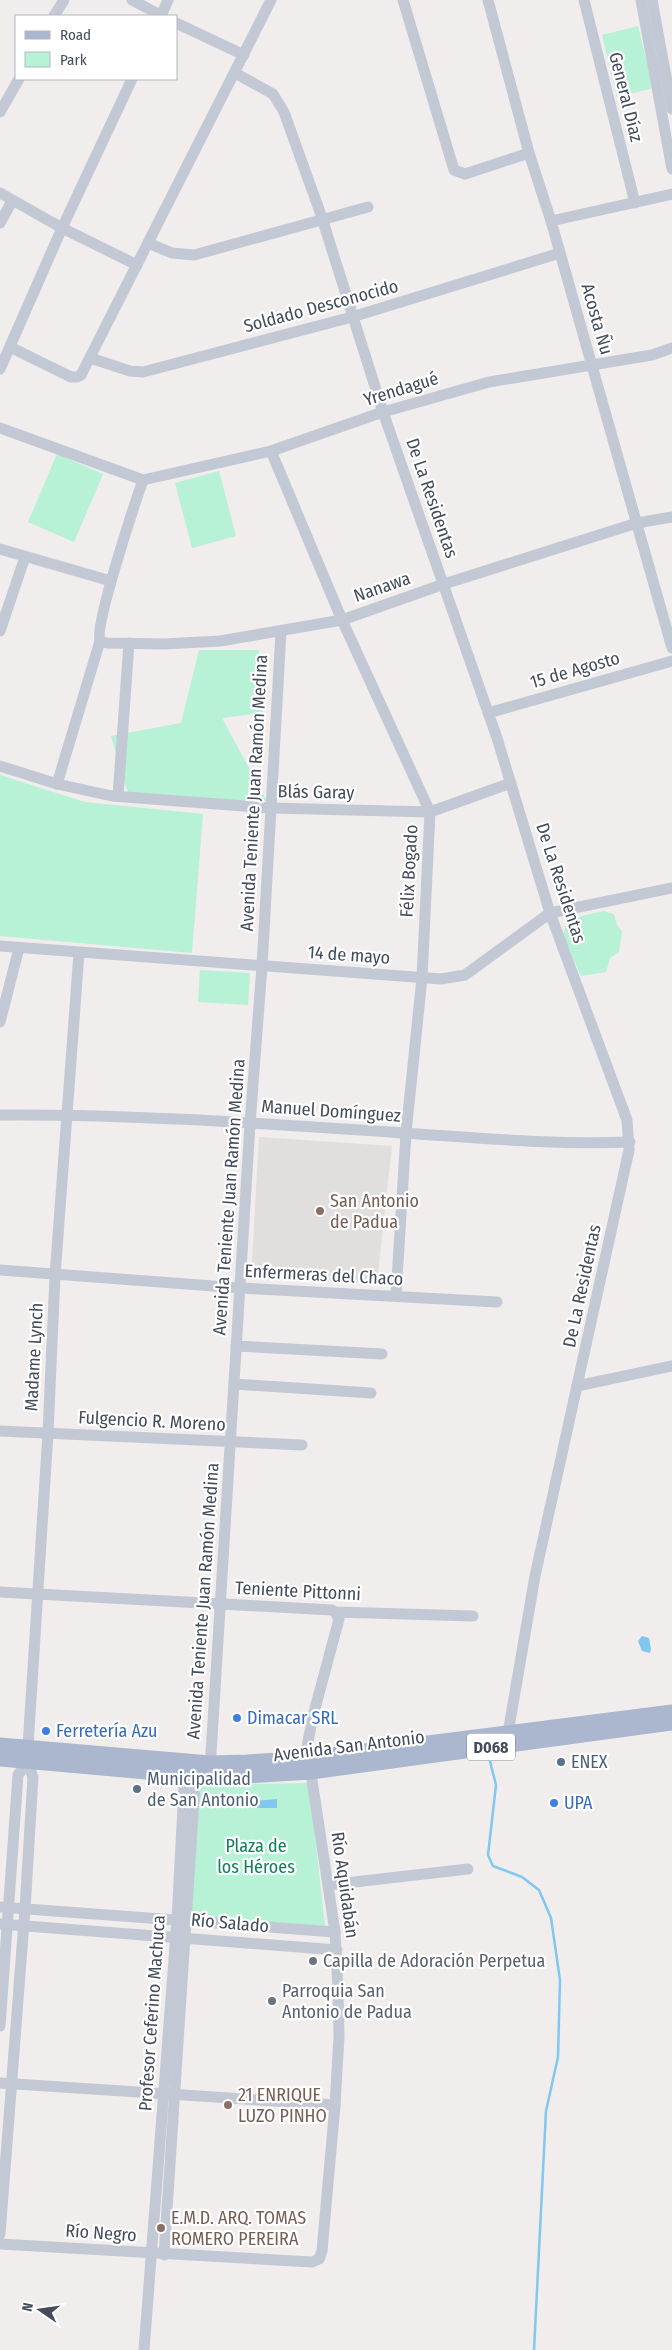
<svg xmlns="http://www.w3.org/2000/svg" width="672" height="2350" viewBox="0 0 672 2350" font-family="'Fira Sans Condensed',sans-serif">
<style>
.education{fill:#e1dede}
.green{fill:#b7f1d6}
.water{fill:#81c8f1}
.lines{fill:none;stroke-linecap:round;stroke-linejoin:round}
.stream{stroke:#81c8f1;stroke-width:2.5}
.minor{stroke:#c2c9d5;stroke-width:11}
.major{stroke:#aab7ce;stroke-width:15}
.education-dot{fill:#8d6e63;stroke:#fff;stroke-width:2}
.shop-dot{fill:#3f7fe0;stroke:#fff;stroke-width:2}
.service-dot{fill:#5c6f8a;stroke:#fff;stroke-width:2}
.worship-dot{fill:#6b7280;stroke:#fff;stroke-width:2}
.labels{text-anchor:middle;stroke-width:4.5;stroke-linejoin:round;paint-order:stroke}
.shield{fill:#fff;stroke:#7c828c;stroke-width:1}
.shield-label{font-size:16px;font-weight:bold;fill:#444c5b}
.street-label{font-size:18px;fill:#444c5b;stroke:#fff}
.education-label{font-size:18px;fill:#785e54;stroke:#fff;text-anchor:start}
.shop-label{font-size:18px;fill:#366cbe;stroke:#fff;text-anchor:start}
.service-label{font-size:18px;fill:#4e5e75;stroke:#fff;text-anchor:start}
.park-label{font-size:18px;fill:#11805a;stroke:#fff}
.worship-label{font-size:18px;fill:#5b616d;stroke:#fff;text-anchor:start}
</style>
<rect width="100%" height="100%" fill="#f0edec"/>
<polygon class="education" points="259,1137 392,1146 377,1283 251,1277"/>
<g class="green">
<polygon points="638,26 653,88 617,97 602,35"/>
<polygon points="57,454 103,474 74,542 28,522"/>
<polygon points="219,471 236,536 192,548 175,483"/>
<polygon points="199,650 259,650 263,713 222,718 267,801 130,800 111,736 181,723"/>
<polygon points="0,775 85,802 203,814 192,953 0,936"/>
<polygon points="603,911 614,914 617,925 622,931 619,952 610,958 606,972 581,976 563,937 565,926 570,919"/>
<polygon points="200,970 250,973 248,1005 198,1002"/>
<polygon points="309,1783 325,1926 191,1916 199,1785"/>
</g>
<g class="water">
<polygon points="642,1636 649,1638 651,1649 650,1653 642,1651 638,1641"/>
<polygon points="277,1799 277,1808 257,1808 256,1801"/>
</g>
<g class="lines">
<polyline class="stream" points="490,1761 496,1785 488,1855 493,1866 522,1877 539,1890 551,1918 560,1980 558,2057 546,2111 534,2350"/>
<g class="minor">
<polyline points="132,0 162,16"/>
<polyline points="403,0 454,170 465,174 529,153"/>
<polyline points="488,0 529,153 551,221 672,648"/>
<polyline points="584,0 635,203"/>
<polyline points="641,0 672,169"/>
<polyline points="652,0 672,109"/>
<polyline points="54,16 64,0"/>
<polyline points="161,16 168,0"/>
<polyline points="176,23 244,55"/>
<polyline points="235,73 273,94 284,112 321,215 383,412 497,738 550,913 627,1120 629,1150 535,1576 508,1733 509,1740"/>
<polyline points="0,112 19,79"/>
<polyline points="0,193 62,228 137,265"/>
<polyline points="551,221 672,194"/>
<polyline points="0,223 12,201"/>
<polyline points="148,243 172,253 194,255 368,207"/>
<polyline points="10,347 71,377 77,377 81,375 271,0"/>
<polyline points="90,358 130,371 143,372 352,317 560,253"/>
<polyline points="0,369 62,228 132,79"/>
<polyline points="0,428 143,480"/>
<polyline points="271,451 342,620 430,812 422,978 406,1133 396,1296"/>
<path d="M143,480C135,503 94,626 100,641L107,643L164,644L220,641L342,620L444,584L637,523L672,517"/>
<polyline points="143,480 271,451 383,412 489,382 652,355 672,348"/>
<polyline points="0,549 111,581"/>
<polyline points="0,631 25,557"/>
<polyline points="488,713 672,661"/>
<polyline points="0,766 57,784 112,796 271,808 430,812 511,783"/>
<polyline points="57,784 100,641"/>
<polyline points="118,796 129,643"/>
<polyline points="0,946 441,979 465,975 550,913 672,888"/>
<polyline points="0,1022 19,948"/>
<path d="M0,1115C135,1114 269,1124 404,1133C480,1138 553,1145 630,1142"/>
<polyline points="0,1270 240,1288 497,1302"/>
<polyline points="236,1346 382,1354"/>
<polyline points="234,1384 371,1393"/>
<polyline points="577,1386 672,1366"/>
<polyline points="0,1431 302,1445"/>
<polyline points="0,1592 332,1610 335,1612 473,1616"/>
<polyline points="210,1770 250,1124 262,966 281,632"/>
<polyline points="328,1885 468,1869"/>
<polyline points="0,1907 335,1932"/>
<polyline points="0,1924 337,1950"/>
<polyline points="0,2026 18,1775 27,1762"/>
<polyline points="0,2083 335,2105"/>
<polyline points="0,2234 25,1909 33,1777 27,1762 48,1433 55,1276 79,953"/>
<polyline points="0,2244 312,2262 319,2259 322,2251 335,2105 339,2036 338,1990 335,1932 307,1747 313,1716 339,1619 335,1612"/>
<polyline points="164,2255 196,1770"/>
<polyline points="144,2350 177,1920 185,1768"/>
</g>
<g class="major">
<polyline points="0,1745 210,1763 247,1762 309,1758 672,1712"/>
<polyline points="0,1759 214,1778 311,1772 672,1723"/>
</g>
</g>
<g class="education-dot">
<circle cx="320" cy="1211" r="5"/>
<circle cx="228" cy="2105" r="5"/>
<circle cx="161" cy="2228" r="5"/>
</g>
<g class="shop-dot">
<circle cx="237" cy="1718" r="5"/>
<circle cx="46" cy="1731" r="5"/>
<circle cx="554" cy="1803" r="5"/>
</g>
<g class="service-dot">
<circle cx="561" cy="1762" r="5"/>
<circle cx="137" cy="1789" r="5"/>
</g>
<g class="worship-dot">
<circle cx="313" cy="1961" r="5"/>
<circle cx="272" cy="2001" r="5"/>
</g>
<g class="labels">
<rect class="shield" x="467" y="1733.5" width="48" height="27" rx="4"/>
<g class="shield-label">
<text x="491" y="1753">D068</text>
</g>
<g class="street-label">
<text transform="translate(626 97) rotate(76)" y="6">General Díaz</text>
<text transform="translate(321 306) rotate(-15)" y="6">Soldado Desconocido</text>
<text transform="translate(597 319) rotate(74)" y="6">Acosta Ñu</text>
<text transform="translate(401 389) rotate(-17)" y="6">Yrendagué</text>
<text transform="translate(432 498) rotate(71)" y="6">De La Residentas</text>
<text transform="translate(382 587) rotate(-19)" y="6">Nanawa</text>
<text transform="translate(575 670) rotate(-16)" y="6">15 de Agosto</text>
<text transform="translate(316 792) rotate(1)" y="6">Blás Garay</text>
<text transform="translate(254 793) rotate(-87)" y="6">Avenida Teniente Juan Ramón Medina</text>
<text transform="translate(409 871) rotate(-87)" y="6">Félix Bogado</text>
<text transform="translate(561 883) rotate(72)" y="6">De La Residentas</text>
<text transform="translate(349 955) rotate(4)" y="6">14 de mayo</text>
<text transform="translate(331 1111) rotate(4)" y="6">Manuel Domínguez</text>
<text transform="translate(229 1197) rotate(-86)" y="6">Avenida Teniente Juan Ramón Medina</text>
<text transform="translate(324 1275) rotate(3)" y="6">Enfermeras del Chaco</text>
<text transform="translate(582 1286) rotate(-78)" y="6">De La Residentas</text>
<text transform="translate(34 1357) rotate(-87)" y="6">Madame Lynch</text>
<text transform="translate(152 1421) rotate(3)" y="6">Fulgencio R. Moreno</text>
<text transform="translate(298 1591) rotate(3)" y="6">Teniente Pittonni</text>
<text transform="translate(203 1601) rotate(-86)" y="6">Avenida Teniente Juan Ramón Medina</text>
<text transform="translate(349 1746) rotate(-7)" y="6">Avenida San Antonio</text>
<text transform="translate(345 1885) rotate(82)" y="6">Río Aquidabán</text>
<text transform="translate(230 1923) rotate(5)" y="6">Río Salado</text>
<text transform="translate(152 2013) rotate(-86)" y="6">Profesor Ceferino Machuca</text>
<text transform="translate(101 2233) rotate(4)" y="6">Río Negro</text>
</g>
<g class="education-label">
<text x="330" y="1207">San Antonio<tspan x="330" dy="21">de Padua</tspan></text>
<text x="238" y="2101">21 ENRIQUE<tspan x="238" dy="21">LUZO PINHO</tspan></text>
<text x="171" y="2224">E.M.D. ARQ. TOMAS<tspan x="171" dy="21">ROMERO PEREIRA</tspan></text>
</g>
<g class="shop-label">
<text x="247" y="1724">Dimacar SRL</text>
<text x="56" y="1737">Ferretería Azu</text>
<text x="564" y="1809">UPA</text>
</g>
<g class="service-label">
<text x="571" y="1768">ENEX</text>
<text x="147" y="1785">Municipalidad<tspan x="147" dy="21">de San Antonio</tspan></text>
</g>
<g class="park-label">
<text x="256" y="1852">Plaza de<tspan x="256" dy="21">los Héroes</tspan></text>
</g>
<g class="worship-label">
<text x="323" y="1967">Capilla de Adoración Perpetua</text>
<text x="282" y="1997">Parroquia San<tspan x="282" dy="21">Antonio de Padua</tspan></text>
</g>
</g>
<rect x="15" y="15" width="162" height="65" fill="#ffffff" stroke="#b4b7bd"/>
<rect x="25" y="31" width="25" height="8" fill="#aab7ce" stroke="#b4b7bd"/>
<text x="60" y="40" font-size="15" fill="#444c5b">Road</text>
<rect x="25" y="52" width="25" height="15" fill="#b7f1d6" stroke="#b4b7bd"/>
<text x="60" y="65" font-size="15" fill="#444c5b">Park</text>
<g transform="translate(40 2310) rotate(283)" stroke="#ffffff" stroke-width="4" paint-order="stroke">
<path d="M0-4L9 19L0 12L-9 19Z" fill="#444c5b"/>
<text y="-8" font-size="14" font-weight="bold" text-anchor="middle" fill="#444c5b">N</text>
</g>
</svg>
